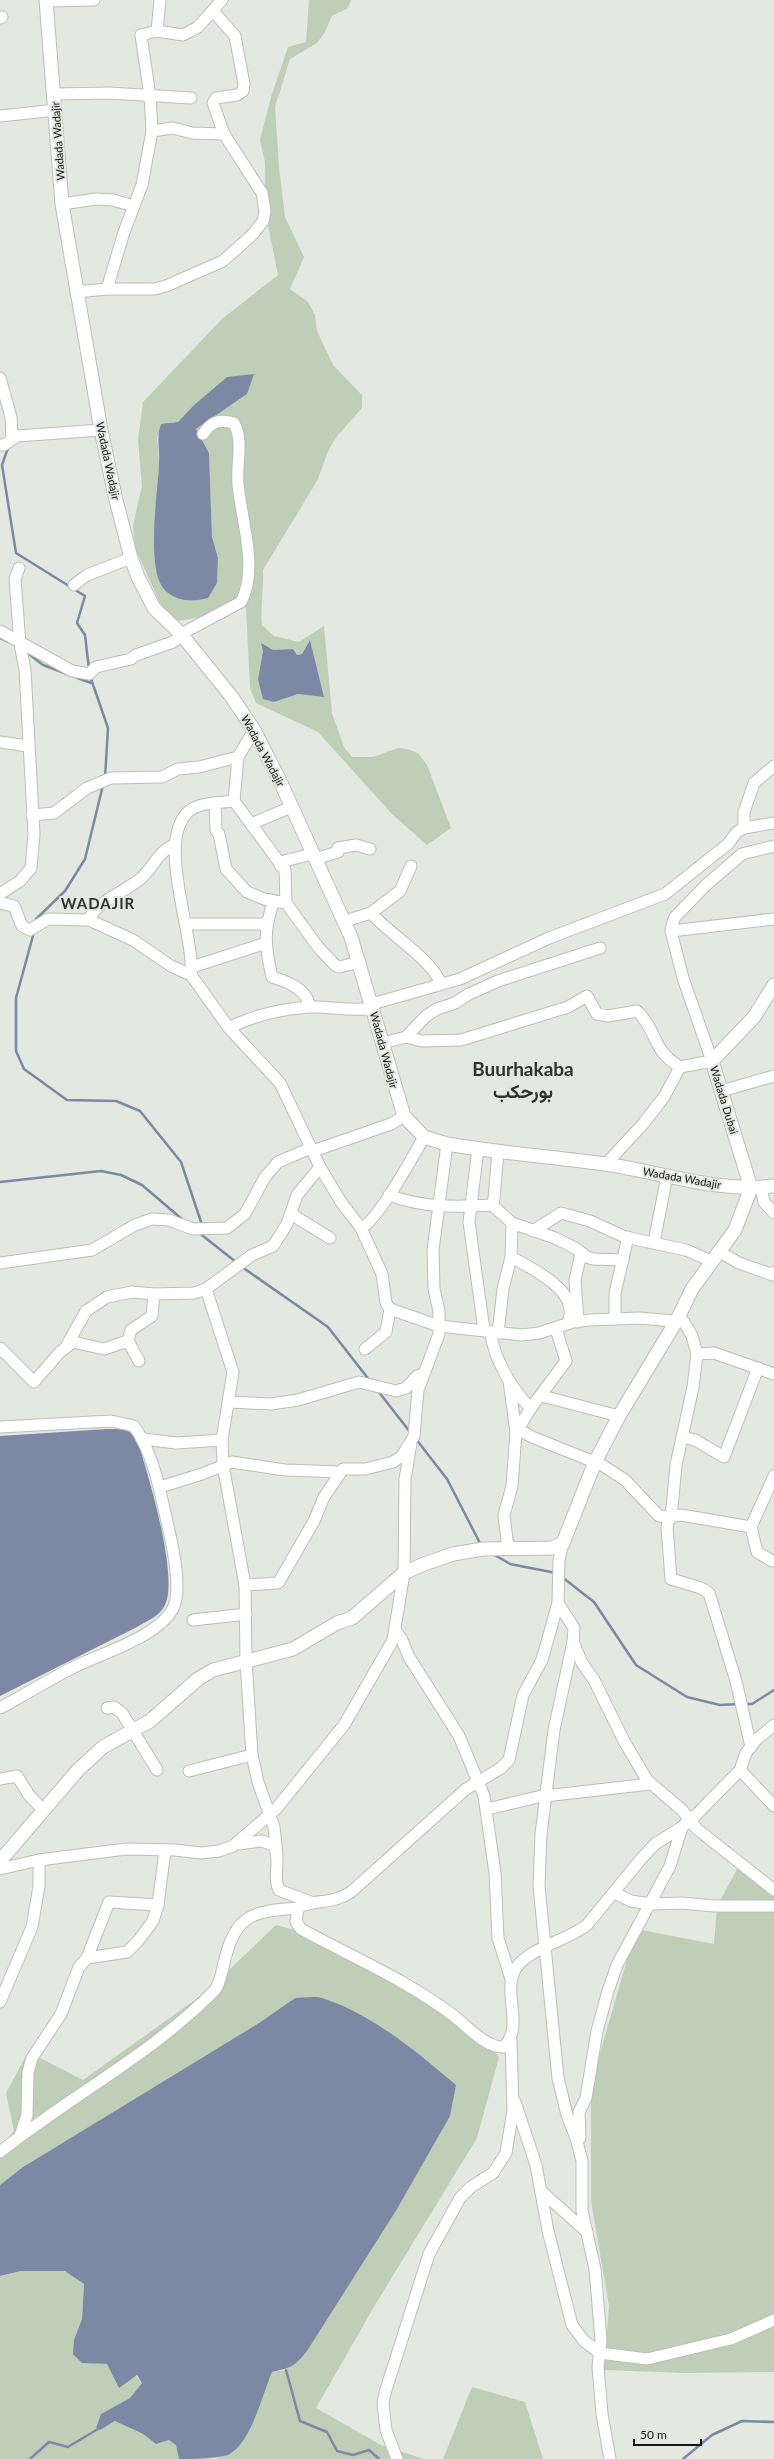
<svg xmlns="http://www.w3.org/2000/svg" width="774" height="2459" viewBox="0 0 774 2459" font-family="Lato,Vazirmatn,sans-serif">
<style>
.green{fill:#bfceb7;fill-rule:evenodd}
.water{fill:#7d89a4}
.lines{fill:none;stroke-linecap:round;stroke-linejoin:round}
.stream{stroke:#7d89a4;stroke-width:2.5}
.minor-casing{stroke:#babfb7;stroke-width:13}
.tertiary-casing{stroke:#babfb7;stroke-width:15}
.minor{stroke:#fff;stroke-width:11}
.tertiary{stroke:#fff;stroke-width:13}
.labels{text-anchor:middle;stroke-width:4;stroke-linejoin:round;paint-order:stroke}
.street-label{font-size:11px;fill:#131512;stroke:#e3e8e0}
.district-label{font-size:15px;font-weight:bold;letter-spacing:1px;fill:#2e322c;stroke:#e3e8e0}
.town-label{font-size:19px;font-weight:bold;fill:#2e322c;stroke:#e3e8e0}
</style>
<rect width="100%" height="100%" fill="#e3e8e0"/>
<g class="green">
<path d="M309,0H351L348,8L332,16L325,32L317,43L290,59L275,107L279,167L285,217L304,257L290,289L308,302L315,315L317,331L333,365L362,395V408L338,435L329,449L317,481L263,570C264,589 260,606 262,625L274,636L299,642L324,626L332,713L344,747L352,757H373L398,748L407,749L418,753L427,765L451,828L427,845L392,814L318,732L256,703L250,688L246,607L226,613L178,621L161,605L135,548L133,525L142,486L138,440L143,402L222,319L278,275L265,210V162L260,140L271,97L288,47L306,42ZM227,377L247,394L196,429L209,453L212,537L218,558L217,583L154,541L159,462L157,436L172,422H178L194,405ZM310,640L324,697L298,694L274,702L258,679L263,651L293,649L296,655L302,654Z"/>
<polygon points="742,1860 774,1885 774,2372 686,2373 604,2370 609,2306 591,2201 591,2084 636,1929 714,1944 717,1906"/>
<polygon points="276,1925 313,1935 474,2029 499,2057 477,2138 375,2305 316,2408 381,2445 424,2459 215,2459 220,2457 262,2394 272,2372 286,2370 456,2085 425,2059 362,2016 295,1998 259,2023 23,2167 0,2185 0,2147 14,2131 6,2093 28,2052 83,2080 206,1992"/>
<path d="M65,2270L84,2284L82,2319L74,2340L82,2363C103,2363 131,2364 142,2383L130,2398L101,2414L100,2430L115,2421L143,2434L156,2443L169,2440L176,2445L179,2459H0V2276L21,2271Z"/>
<polygon points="472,2387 525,2402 543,2459 443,2459"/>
</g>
<g class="water">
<path d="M254,374L247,394L196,429L209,453L212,537L218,558L217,583L208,598C192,602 175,602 163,588C146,565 158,491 159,463C160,449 156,438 161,424L178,422L194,405L227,377Z"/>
<polygon points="310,640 324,697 298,694 274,702 263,699 258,679 263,651 261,643 273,650 293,649 297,655 302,654"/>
<path d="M107,1429C117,1429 127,1428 135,1436C140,1441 141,1453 143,1459C152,1488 178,1579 165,1605C160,1616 147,1621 137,1627L0,1696V1436Z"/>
<path d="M295,1998C303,1998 314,1996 322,1998C372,2014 417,2052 456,2085L450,2116L397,2209L307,2351C295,2366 291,2368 272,2372C262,2395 251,2444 228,2455C214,2459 195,2459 179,2459L176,2445L169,2440L156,2444L143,2434L115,2421L100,2430L96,2428L101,2414L130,2398L142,2383L137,2375L119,2388L107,2364L82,2363L73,2354L74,2340L82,2319L84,2284L65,2271H21L0,2276V2185L23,2167L259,2023Z"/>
</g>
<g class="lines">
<g class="stream">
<polyline points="9,445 2,465 16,553 85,596 77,623 85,635 89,669"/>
<polyline points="0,638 9,642"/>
<polyline points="25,651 43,665 91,683"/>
<polyline points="90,676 108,728 105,778"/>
<polyline points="35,923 36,919 65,891 85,859 103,785"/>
<polyline points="34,932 16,998 16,1051 24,1069 67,1100 116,1101 140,1111 181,1162 202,1225"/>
<polyline points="0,1182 101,1171 121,1175 142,1185 183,1220"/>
<polyline points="198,1232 236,1262"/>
<polyline points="242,1267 328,1327 370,1381"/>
<polyline points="378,1391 410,1432"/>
<polyline points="416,1439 447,1479 481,1545"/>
<polyline points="493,1554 510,1564 556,1573"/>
<polyline points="562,1577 594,1602 636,1665 687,1697 720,1705 738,1704"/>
<polyline points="743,1704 752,1704 774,1690"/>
<polyline points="286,2370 300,2421 327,2432 337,2451 353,2455 369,2450 379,2459"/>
<polyline points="30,2459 49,2442 68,2447 98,2429"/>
<polyline points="683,2459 712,2435 742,2421 774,2422"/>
</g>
<defs>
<g id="minor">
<polyline points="46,1 94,0"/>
<polyline points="0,18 2,17"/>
<polyline points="157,31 160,0"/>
<polyline points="55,94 109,93 191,98"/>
<polyline points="0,116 56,110"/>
<polyline points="152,131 173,128 192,133 224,134"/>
<polyline points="62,204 96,199 113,200 134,206"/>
<polyline points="107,289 124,232 142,185 152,131 150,96 141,35 157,31 183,35 198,27 222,0"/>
<polyline points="76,292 107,289 154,289 166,286 223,261 253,234 263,221 265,211 262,193 224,134 213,103 216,98 237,95 243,91 244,84 235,36 213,11"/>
<polyline points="0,378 11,417 12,438"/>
<polyline points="0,445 4,445 17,436 101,430"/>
<polyline points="74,585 87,575 131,558"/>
<polyline points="0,631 72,671 89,674 96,667 131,659 136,655 173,642 182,636"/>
<path d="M181,634L241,602C259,568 241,520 238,484C236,463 244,443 234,423C219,419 212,421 203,434"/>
<polyline points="0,742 28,746"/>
<polyline points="234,801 285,870 286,903"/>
<polyline points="215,803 216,830 219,834 226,869 247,892 264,899 286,903 318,947 335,965 339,967 360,962"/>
<polyline points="32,815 54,813 87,788 111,778 162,777 178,769 199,767 238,757"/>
<polyline points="251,824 291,807"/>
<polyline points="744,828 744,812 754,783 774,766"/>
<polyline points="315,859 338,852 338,848 356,845 370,849"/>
<polyline points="280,865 284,861 312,854"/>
<polyline points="0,894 20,881 31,868 34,834 25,670 20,644 15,579 19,568"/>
<path d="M274,901C263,929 265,947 272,977C286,981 309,990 309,1007"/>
<polyline points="0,903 14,906 22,926 30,930 48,919 89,920 133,940 171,966 191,975 229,1028 280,1083 320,1167 341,1202 361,1228 382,1274 386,1303 390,1309 439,1326 522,1335 539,1333 573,1322 589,1320 640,1318 684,1322 692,1336 697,1354 693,1387 676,1465 672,1508 667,1527 671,1579 701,1588 709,1593 736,1681 751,1747"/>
<path d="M371,913C389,934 432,959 441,984"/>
<path d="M89,920C96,901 125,892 140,879C152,870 159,849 175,845"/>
<polyline points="345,921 371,913 400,891 411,866"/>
<polyline points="186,924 266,924"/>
<polyline points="671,931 774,919"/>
<polyline points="192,967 266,943"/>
<path d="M191,975C195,934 155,841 189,811C200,802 220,803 234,801L238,757L254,730"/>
<polyline points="372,1004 460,979 549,938 665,894 728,844 737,832 744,828 774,823"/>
<path d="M229,1028C252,1016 282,1009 309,1007C331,1006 352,1012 373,1008"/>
<path d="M406,1037L422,1041L461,1040L568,1007L587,996L597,1014L608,1016L637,1011C658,1031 651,1050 680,1067"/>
<polyline points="383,1043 406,1037 426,1016 437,1009 455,1003 469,994 498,981 600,948"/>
<polyline points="721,1091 774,1076"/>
<polyline points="478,1149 469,1222 484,1330"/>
<polyline points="313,1151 391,1124 404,1116"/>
<polyline points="606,1164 643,1124 664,1097 680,1067 712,1061 683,978 671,931 673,922 675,917 706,885 742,854 774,846"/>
<polyline points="761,1187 764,1202 774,1213"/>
<path d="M389,1195C422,1208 457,1207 492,1205L512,1223L555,1238L575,1248L587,1257L593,1259L623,1260"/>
<polyline points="492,1205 494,1199 498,1151"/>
<polyline points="291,1214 330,1238"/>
<path d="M361,1228C377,1222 414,1155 424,1137"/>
<polyline points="533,1231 561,1213 590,1221 625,1237 686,1250 711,1261"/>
<polyline points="654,1242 667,1176"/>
<polyline points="718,1251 739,1263 773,1275 774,1272"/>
<path d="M511,1257C533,1269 584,1293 567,1324"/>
<polyline points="0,1263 92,1250 135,1225 152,1219 169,1220 193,1229 227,1228 245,1214 265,1177 278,1162 311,1148"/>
<polyline points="206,1289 233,1372 222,1440 223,1465 245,1585 246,1661 252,1755 258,1782 274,1827 277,1854"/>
<polyline points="615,1319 615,1293 628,1237"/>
<polyline points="578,1322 575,1280 581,1254"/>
<path d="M491,1333C493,1357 513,1392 531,1408"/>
<polyline points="498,1333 503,1289 511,1257 512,1223"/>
<polyline points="67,1345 86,1311 107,1297 132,1292 154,1294 194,1293 206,1289 252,1255 273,1246 287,1224 297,1195 320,1167"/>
<polyline points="0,1348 34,1382 60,1352 73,1342 104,1349 128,1341"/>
<polyline points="365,1349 386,1332 390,1309"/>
<polyline points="697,1354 714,1353 774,1374"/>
<polyline points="139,1361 128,1341 131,1330 152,1316 154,1294"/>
<polyline points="509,1381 516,1432"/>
<polyline points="542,1396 619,1416"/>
<polyline points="228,1402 271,1404 298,1400 359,1382 396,1391 406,1388 417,1376 423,1374"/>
<path d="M0,1427L111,1421L134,1426C153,1453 160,1490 167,1522C172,1543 182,1586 174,1606C162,1636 99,1654 72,1668C47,1681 24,1695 0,1708"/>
<polyline points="519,1430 532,1437 602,1465 625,1480 659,1516 669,1517 681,1515 751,1527 774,1476"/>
<polyline points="683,1437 695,1440 724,1457 758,1368"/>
<polyline points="143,1439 176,1443 222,1440"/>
<polyline points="160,1487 202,1474 232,1462 285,1470 340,1472"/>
<polyline points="751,1527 757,1552 772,1561"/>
<path d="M563,1543L559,1560L558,1603L542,1660L523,1695L509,1760L501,1768L466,1789L351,1892C330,1906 314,1898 298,1908L296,1922L301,1929C354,1958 405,1979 454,2016C468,2027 486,2048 504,2047C525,2025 501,1992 516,1968C529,1948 568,1940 587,1925L641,1859L655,1844L682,1827L697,1814L740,1770L746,1753L756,1740L774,1725"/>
<polyline points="508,1548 504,1515 512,1486 516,1432 531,1408 566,1361 556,1329"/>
<polyline points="245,1585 278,1583 280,1580 314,1521 324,1497 343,1469 365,1469 393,1462 402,1456 414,1436 418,1390 439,1334 439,1311 434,1289 433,1250 447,1144"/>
<polyline points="558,1603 574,1628 573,1642 554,1730 541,1834 539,1886 558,2078 567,2115 576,2138 582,2161 582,2211 595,2269 601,2340 598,2367 602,2414 610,2459"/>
<polyline points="193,1620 246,1614"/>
<polyline points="395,1630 402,1640 409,1657 459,1736 484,1796 495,1873 498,1938 511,1979"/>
<polyline points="573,1642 582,1663 594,1680 624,1741 647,1780 682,1810 697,1829 774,1890"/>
<polyline points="107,1708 114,1707 122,1713 157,1770"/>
<polyline points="740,1770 774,1806"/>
<polyline points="189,1771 252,1755"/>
<polyline points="0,1779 17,1776 29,1795 43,1810"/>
<polyline points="545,1796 650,1784"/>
<polyline points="487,1809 546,1795"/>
<path d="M239,1844L262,1841L273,1845C282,1859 272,1876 279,1890L313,1903"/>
<polyline points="0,1869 39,1860 126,1849 175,1850 201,1853 219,1851 233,1846 276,1809 344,1725 393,1640 404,1573 405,1479 411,1443"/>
<polyline points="615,1893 631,1901 651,1904 681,1903 715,1906 774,1906"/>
<polyline points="87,1958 109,1902 158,1905"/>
<polyline points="0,2002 32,1927 39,1886 39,1860"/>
<polyline points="515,2102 536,2165 548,2231 572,2325 584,2341 600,2353 647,2359 731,2339 774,2320"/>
<polyline points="20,2136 27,2115 28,2072 32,2058 61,2014 79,1967 87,1958 127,1952 138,1941 153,1921 158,1905 165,1850"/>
<polyline points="580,2138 579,2112 586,2098 597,2031 608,1991 617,1965 670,1866 682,1827"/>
<path d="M0,2152C69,2097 152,2054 214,1991C220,1985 222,1971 224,1963C235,1915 252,1911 298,1908"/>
<polyline points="541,2191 587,2232"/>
<polyline points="397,2459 386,2430 383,2403 385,2393 429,2254 460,2198 471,2187 493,2173 506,2153 513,2110 511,2040"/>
</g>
<g id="tertiary">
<path d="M46,0L62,204L101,430L115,496L131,558L138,577L154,608L181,634L231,696L254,730L280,781L351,937L404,1116L424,1137L447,1144C500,1153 553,1157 605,1164C660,1172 718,1193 774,1186"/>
<polyline points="751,1188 712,1061 754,1017 774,985"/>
<polyline points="0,1861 78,1770 103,1747 150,1721 198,1679 213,1670 293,1649 337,1623 352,1618 404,1573 424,1564 453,1554 483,1549 552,1548 563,1543 595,1462 619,1416 677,1320 692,1289 735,1230 751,1188"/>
</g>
</defs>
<use href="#minor" class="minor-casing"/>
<use href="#tertiary" class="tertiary-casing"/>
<use href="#minor" class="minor"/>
<use href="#tertiary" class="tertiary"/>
</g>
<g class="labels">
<g class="street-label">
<text transform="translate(58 141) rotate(-94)" y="4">Wadada Wadajir</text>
<text transform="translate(108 461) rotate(78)" y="4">Wadada Wadajir</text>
<text transform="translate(263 751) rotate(62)" y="4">Wadada Wadajir</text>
<text transform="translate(384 1050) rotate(75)" y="4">Wadada Wadajir</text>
<text transform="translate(724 1100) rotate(73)" y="4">Wadada Dubai</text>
<text transform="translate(682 1178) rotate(10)" y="4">Wadada Wadajir</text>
</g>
<g class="district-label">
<text x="98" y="909">WADAJIR</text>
</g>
<g class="town-label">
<text x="523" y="1076">Buurhakaba<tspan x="523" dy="22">بورحكب</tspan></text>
</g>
</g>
<path d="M634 2439v6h67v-6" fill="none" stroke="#131512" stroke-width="2"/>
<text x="640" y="2439" font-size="12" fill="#131512" stroke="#e3e8e0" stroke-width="3" paint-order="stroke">50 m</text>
</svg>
